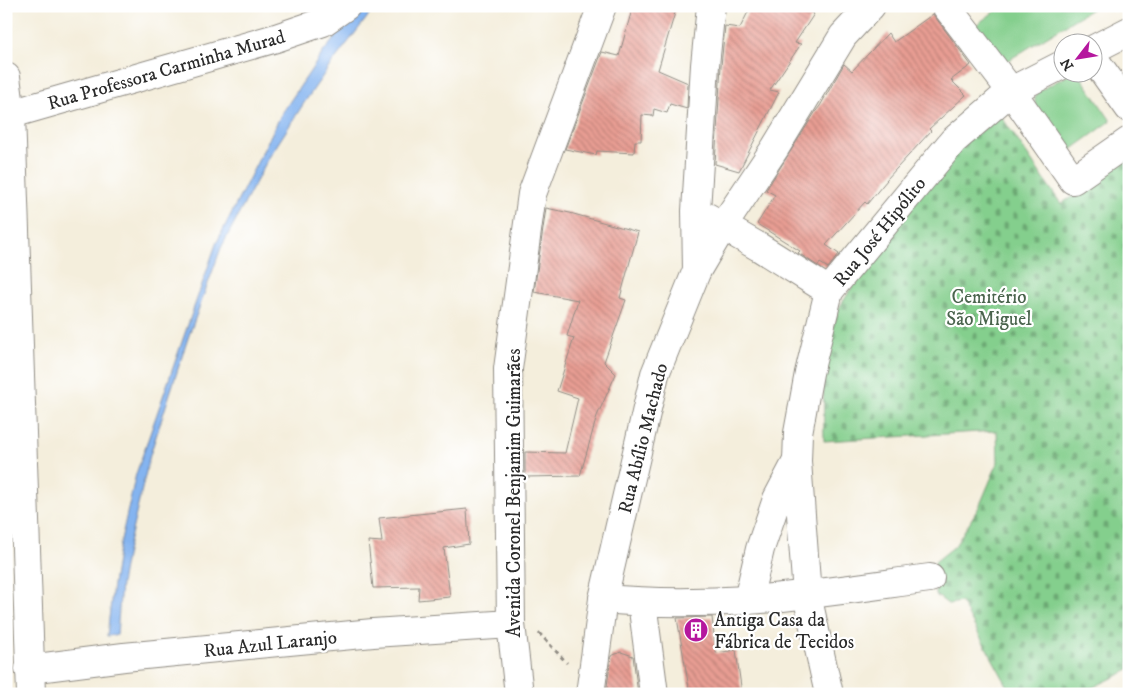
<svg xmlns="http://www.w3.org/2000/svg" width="1135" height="700" viewBox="0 0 1135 700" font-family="'IM FELL DW Pica',serif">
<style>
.cemetery{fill:url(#cemetery-stones);stroke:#587d5c}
.green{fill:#84cf8d;stroke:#587d5c}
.water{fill:#84b4f0;stroke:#58708e}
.building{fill:url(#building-back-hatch)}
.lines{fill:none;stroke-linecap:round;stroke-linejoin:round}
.minor-casing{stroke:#908c84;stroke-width:30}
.path{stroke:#908c84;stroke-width:3;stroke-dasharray:4 4;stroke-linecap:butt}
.minor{stroke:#fff;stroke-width:28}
.labels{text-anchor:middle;stroke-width:4.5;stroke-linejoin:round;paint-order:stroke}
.street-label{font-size:19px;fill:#2b2b2b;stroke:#fff}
.park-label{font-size:19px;fill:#4a644d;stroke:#fff}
.poi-label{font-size:19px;fill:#2b2b2b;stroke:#fff;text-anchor:start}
</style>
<defs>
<pattern id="cemetery-stones" width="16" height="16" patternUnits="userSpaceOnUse" patternTransform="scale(1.25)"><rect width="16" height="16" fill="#84cf8d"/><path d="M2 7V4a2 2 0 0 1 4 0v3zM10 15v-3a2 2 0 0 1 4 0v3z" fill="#6ca873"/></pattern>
<pattern id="building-back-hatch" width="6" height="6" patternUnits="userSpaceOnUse" patternTransform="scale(1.25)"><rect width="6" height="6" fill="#e89d93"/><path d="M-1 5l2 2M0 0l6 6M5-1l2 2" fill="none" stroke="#bc8078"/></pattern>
</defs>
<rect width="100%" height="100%" fill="#fff"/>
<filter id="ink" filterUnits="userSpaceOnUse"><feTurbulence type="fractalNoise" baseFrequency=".02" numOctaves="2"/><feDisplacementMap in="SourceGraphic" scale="10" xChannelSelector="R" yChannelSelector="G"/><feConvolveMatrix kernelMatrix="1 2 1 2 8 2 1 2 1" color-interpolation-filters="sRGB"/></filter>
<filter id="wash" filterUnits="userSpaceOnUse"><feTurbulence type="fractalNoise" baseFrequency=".0096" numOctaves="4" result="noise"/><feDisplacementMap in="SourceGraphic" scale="20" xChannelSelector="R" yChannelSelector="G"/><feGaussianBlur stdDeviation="1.12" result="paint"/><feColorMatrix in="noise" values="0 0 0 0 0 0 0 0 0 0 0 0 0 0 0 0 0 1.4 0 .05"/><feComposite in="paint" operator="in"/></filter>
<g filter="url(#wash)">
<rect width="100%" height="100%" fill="#f4eedc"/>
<polygon class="cemetery" points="1001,116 1061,204 1081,191 1129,151 1129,670 1079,694 1012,694 961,602 948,604 936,595 935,562 955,546 979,507 998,462 997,431 824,441 823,360 839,308 889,229 957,149"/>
<g class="green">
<polygon points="1002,6 1096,6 1004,63 972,28"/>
<polygon points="1072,73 1081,77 1111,121 1068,152 1035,105 1035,97 1039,91"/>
</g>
<polygon class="water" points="362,6 376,6 329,67 304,103 268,159 221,248 188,338 150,455 126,556 121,584 117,635 107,636 113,584 118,553 136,474 216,244 282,113 324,51"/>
<g id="blocks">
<g class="building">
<polygon points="633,6 677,6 658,70 688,83 687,109 670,104 667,113 654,109 653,116 642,115 641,141 635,141 634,153 597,151 596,155 565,149 602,52 619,56"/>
<polygon points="751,6 800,6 814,14 795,43 801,44 770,90 779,92 739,171 715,164 721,66 725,26 740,28"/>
<polygon points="933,14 971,65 951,80 966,95 929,129 931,131 886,180 887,180 867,204 865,202 826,245 839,254 828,268 820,263 818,266 798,253 800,251 757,224 775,195 766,190 816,111 820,106 844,64 852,71 888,33 894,42"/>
<polygon points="546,208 570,213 638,232 620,298 626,300 604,362 616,374 597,416 580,476 525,477 525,452 565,453 578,398 557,391 574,338 567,336 578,300 534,292"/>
<polygon points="467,509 469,544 444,548 450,597 418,600 419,587 373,588 368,541 382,542 379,518"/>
<polygon points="712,617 716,653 736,650 742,694 690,694 677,618"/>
<polygon points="621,652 633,656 638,694 606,694 611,656"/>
</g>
</g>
</g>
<g filter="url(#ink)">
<use href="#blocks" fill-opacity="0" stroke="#908c84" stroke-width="1"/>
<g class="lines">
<defs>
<g id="minor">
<polyline points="946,6 1011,91 1073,180 1129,141"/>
<polyline points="1092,50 1129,31"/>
<polyline points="1092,56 1129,108"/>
<polyline points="6,77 11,114 31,694"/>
<polyline points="11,114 276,38 323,22 346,6"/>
<polyline points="707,217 759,247 829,291"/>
<polyline points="697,270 723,226 775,148 843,36 871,6"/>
<path d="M603,599C651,603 700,603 748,600C809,596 870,586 930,578"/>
<polyline points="748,600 760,549 777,499 797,461"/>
<polyline points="642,602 654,694"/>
<polyline points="29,669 124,657 373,633 511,624"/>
<polyline points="519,694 511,624 508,369 532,194 602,6"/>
<polyline points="590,694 603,599 655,374 697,270 696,211 705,65 711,6"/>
<polyline points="829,694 807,595 797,461 798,433 809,373 829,291 953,141 1011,91 1062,65"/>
</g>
</defs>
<use href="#minor" class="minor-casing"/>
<polyline class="path" points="539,633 567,663"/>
<use href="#minor" class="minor"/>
</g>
</g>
<defs>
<symbol id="building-disc" viewBox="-11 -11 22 22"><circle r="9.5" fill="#b5179e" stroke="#fff"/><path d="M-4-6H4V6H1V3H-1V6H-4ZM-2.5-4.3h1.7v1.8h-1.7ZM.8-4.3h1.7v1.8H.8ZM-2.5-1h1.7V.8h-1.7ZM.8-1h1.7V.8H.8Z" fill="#fff"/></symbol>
</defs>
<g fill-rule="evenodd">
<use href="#building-disc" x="682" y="616" width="28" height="28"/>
</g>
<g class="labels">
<g class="street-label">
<text transform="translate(166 69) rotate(-16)" y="7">Rua Professora Carminha Murad</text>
<text transform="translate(879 231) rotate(-51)" y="7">Rua José Hipólito</text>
<text transform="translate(642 438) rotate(-76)" y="7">Rua Abílio Machado</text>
<text transform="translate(513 493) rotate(-90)" y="7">Avenida Coronel Benjamim Guimarães</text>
<text transform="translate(270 643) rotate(-6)" y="7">Rua Azul Laranjo</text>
</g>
<g class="park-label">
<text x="989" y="303">Cemitério<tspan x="989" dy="22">São Miguel</tspan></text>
</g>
<g class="poi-label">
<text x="714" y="626">Antiga Casa da<tspan x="714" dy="22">Fábrica de Tecidos</tspan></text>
</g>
</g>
<rect width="1135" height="700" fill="none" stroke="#fff" stroke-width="25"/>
<g transform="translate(1078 58) rotate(239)"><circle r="24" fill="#ffffff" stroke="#aaaaaa"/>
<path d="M0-4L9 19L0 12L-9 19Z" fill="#b5179e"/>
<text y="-8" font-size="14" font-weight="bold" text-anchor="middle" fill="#2b2b2b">N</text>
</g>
</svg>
